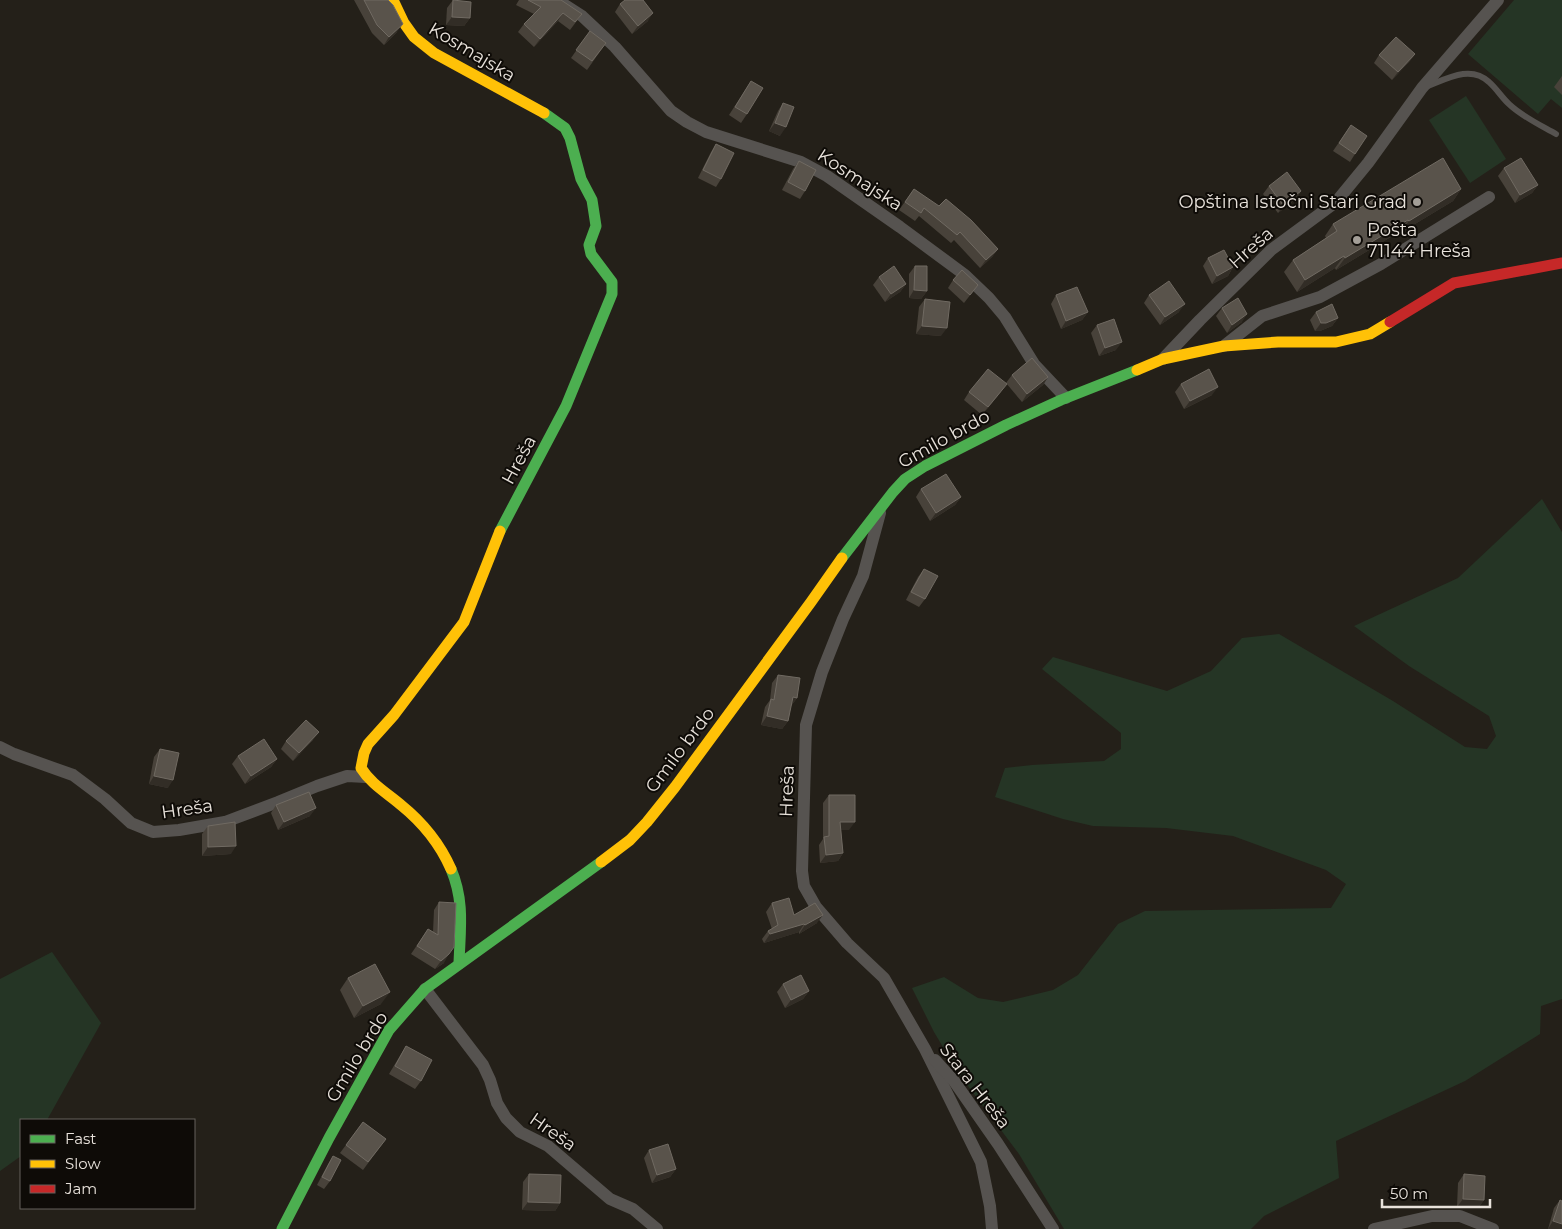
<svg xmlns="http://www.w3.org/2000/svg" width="1562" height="1229" viewBox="0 0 1562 1229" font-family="Montserrat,sans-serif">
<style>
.green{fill:#253525}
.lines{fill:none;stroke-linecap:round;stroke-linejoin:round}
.lane{stroke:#565350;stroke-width:6}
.street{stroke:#565350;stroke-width:12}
.fast{stroke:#4caf50;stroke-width:11}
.slow{stroke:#ffc107;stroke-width:11}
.jam{stroke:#c62828;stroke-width:11}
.wall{fill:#48423a}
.shaded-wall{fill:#322d26}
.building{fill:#59534b;stroke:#706a62}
.poi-dot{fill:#a39e97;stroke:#0e0b07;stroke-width:2}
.labels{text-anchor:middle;stroke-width:4;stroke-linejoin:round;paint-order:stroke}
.street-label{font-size:18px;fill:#e8e2db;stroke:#0e0b07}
.poi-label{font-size:18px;fill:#e8e2db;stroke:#0e0b07;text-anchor:end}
</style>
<rect width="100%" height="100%" fill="#242019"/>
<g class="green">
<polygon points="1514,0 1562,0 1562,108 1551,99 1538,114 1468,54"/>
<polygon points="1466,96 1506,159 1470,183 1429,120"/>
<polygon points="1542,499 1562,532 1562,999 1541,1006 1540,1034 1465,1081 1336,1141 1339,1178 1264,1216 1251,1229 1064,1229 1019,1154 959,1074 934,1032 912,988 944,977 978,998 1003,1002 1053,990 1078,975 1118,924 1145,911 1331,908 1346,884 1326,870 1233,836 1166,828 1093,826 1063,819 995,797 1005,768 1032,765 1104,761 1121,749 1121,733 1042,669 1053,657 1167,691 1211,671 1242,638 1279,634 1393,701 1465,747 1487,749 1496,736 1489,716 1409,666 1354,626 1458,578"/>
<polygon points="52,952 101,1023 47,1120 21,1120 21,1156 0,1171 0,979"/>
</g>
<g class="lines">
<path class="lane" d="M1428,86C1448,78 1471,65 1489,82C1497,89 1502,98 1510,105C1523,117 1540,125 1556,134"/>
<g class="street">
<polyline points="557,0 582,16 615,47 671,111 687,122 706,132 801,162 827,176 900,227 965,275 989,298 1005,317 1034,364 1066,398"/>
<polyline points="1224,346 1262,316 1320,297 1381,264 1489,197"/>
<polyline points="1163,359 1200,320 1271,250 1336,202 1368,163 1422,88 1498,0"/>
<polyline points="880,513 863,576 843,619 822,672 806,725 802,871 804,886 816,907 847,943 884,978 925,1049 981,1162 990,1206 992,1229"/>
<polyline points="0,747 14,754 73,775 105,799 131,823 153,832 179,830 225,822 278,802 317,786 347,776 366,777"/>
<polyline points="425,989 483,1065 490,1080 497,1103 506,1118 520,1132 548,1146 610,1199 633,1209 657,1229"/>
<polyline points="935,1060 954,1081 998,1144 1053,1229"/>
<polyline points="1374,1229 1432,1216 1460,1216 1493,1229"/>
</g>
<g class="fast">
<polyline points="500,531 566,406 612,294 612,282 591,254 589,245 596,226 592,200 581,179 570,138 565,128 544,113"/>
<polyline points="842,558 893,492 905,479 925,466 1006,425 1061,400 1137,370"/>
<path d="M451,869C465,902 460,930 459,964"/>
<polyline points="282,1229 329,1138 389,1030 425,989 601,862"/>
</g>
<g class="slow">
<polyline points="393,0 404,23 414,37 434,53 544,113"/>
<polyline points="1137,370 1163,359 1224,346 1278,342 1336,342 1370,334 1390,322"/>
<polyline points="601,862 630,840 647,822 675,787 811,602 842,558"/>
<path d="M451,869C440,844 422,822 401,805C387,793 371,784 361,768L364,753L368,744L394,715L464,622L500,531"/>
</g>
<polyline class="jam" points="1390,322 1454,283 1562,263"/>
</g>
<g class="wall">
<polygon points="354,0 389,0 389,1 397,32 384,45 372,33"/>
<polygon points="453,0 470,18 464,26 446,25 447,8"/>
<polygon points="519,0 561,0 582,14 570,30 558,21 534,47 518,32 524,24 534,14 516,5"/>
<polygon points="620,4 648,21 632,34 615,12"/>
<polygon points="590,31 606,43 587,70 571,58"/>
<polygon points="1415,54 1409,62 1392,80 1374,63 1379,55"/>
<polygon points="1562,76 1562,95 1554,87"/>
<polygon points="751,81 747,114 741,123 729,115"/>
<polygon points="783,103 780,136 769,131 778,111"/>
<polygon points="1351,125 1355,154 1350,162 1333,151"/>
<polygon points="716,144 721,179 716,187 698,178 711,152"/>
<polygon points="799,161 805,191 800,199 782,190 793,169"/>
<polygon points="1504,168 1538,185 1532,193 1515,203 1498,176"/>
<polygon points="1269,186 1301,191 1296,199 1278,213 1263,194"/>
<polygon points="914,189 998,249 992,257 980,268 954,240 951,243 919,216 915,221 899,210"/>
<polygon points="1461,189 1453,201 1400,233 1399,232 1336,270 1335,268 1297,292 1284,272 1293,260 1326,238 1325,236 1333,224"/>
<polygon points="1208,258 1233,267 1228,276 1212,284 1203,266"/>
<polygon points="915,266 927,291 921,299 909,298 909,274"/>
<polygon points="879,277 906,284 900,292 885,302 873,285"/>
<polygon points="953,280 978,285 964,303 948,288"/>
<polygon points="1056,295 1088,312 1082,320 1061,329 1051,304"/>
<polygon points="1149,295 1179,312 1160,325 1144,303"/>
<polygon points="925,299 941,336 916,334 919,307"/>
<polygon points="1222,308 1242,322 1227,333 1216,316"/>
<polygon points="1316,312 1338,318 1332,326 1320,331 1315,331 1310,320"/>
<polygon points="1097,325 1116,350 1099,356 1091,333"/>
<polygon points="1012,375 1048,377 1043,385 1022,402 1006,383"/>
<polygon points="1181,384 1212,395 1184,409 1175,392"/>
<polygon points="969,392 1001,392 982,415 964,400"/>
<polygon points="921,489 961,497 955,505 930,521 916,497"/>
<polygon points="924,569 925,599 919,607 906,600 918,577"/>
<polygon points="778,675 797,698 791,706 788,721 782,729 761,725 765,707 770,700 772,683"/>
<polygon points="313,740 293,761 281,749 286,741"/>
<polygon points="160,749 168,788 149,784 154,757"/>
<polygon points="238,756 277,759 271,767 245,784 232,764"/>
<polygon points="829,795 849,830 841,830 843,853 838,861 820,863 819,845 823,839 823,803"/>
<polygon points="276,805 310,816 278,830 271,813"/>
<polygon points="208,826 231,854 202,856 202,834"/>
<polygon points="439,902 444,963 435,969 411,954 428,929 433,932 434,910"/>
<polygon points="772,903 794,915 817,923 799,934 799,932 764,943 762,939 768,931 772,929 766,912"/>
<polygon points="348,978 381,1004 354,1018 340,990"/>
<polygon points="783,984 809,991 803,999 785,1008 777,992"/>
<polygon points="406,1046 421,1081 415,1089 389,1074 401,1054"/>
<polygon points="363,1122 386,1139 363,1170 340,1153"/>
<polygon points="649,1150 676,1169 670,1177 652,1183 644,1158"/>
<polygon points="333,1156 330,1181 324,1189 317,1185 328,1164"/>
<polygon points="529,1174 560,1203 555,1211 522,1210 523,1182"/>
<polygon points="1464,1174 1484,1200 1478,1208 1457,1207 1458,1183"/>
<polygon points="1560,1200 1562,1229 1548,1229 1554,1208"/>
</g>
<g class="shaded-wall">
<polygon points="563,13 558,21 534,47 540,39"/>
<polygon points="653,13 648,21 632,34 638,26"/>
<polygon points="452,17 470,18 464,26 446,25"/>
<polygon points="403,24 397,32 384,45 389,37"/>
<polygon points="1415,54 1409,62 1392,80 1398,72"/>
<polygon points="775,123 786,127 780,136 769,131"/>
<polygon points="1538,185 1532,193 1515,203 1520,195"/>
<polygon points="1461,189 1453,201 1400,233 1409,221"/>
<polygon points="1301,191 1296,199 1278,213 1283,205"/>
<polygon points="1408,220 1399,232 1336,270 1345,258"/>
<polygon points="998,249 992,257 980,268 986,260"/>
<polygon points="1344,256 1335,268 1297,292 1305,280"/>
<polygon points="1233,267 1228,276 1212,284 1217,276"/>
<polygon points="906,284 900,292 885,302 891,294"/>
<polygon points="914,290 927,291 921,299 909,298"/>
<polygon points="1185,304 1179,312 1160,325 1165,317"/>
<polygon points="1088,312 1082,320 1061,329 1066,321"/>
<polygon points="1247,314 1242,322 1227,333 1232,325"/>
<polygon points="1338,318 1332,326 1320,331 1315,331 1321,323"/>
<polygon points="922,326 947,328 941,336 916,334"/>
<polygon points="1122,342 1116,350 1099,356 1105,348"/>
<polygon points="1048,377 1043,385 1022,402 1027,394"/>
<polygon points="1007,384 1001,392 982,415 988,407"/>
<polygon points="1218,387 1212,395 1184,409 1190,401"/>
<polygon points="961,497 955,505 930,521 936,513"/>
<polygon points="793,697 797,698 791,706"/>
<polygon points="767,716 788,721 782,729 761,725"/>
<polygon points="319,732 313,740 293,761 299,753"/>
<polygon points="277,759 271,767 245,784 251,776"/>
<polygon points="154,776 173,780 168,788 149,784"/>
<polygon points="316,808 310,816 278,830 284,822"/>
<polygon points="840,822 855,822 849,830 835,830"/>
<polygon points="236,846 231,854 202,856 208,847"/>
<polygon points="843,853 838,861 820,863 826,855"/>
<polygon points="823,915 817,923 799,934 805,925"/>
<polygon points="804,924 799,932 764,943 770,934"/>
<polygon points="449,954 444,963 435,969 441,961"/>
<polygon points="809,991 803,999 785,1008 791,1000"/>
<polygon points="390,992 381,1004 354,1018 363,1006"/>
<polygon points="676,1169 670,1177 652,1183 657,1175"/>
<polygon points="1463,1199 1484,1200 1478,1208 1457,1207"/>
<polygon points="528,1202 560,1203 555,1211 522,1210"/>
<polygon points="1553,1221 1562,1224 1562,1229 1548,1229"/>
</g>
<g class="building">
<polygon points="364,0 388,0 393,5 403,24 389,37 377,25"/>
<polygon points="453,0 471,2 470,18 452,17"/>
<polygon points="528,0 561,0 582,14 575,22 563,13 540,39 524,24 541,7"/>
<polygon points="625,0 643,0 653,13 638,26 620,4"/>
<polygon points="590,31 606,43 592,61 576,50"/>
<polygon points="1396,37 1415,54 1398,72 1379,55"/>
<polygon points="751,81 763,88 747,114 735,107"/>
<polygon points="783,103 794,107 786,127 775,123"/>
<polygon points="1351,125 1367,136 1355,154 1339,143"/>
<polygon points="716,144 734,153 721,179 703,170"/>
<polygon points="1443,158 1461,189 1409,221 1408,220 1345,258 1344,256 1305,280 1293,260 1337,231 1333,224"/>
<polygon points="1521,158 1538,185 1520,195 1504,168"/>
<polygon points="799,161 816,170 805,191 788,182"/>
<polygon points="1287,172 1301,191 1283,205 1269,186"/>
<polygon points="914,189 939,206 946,199 971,220 998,249 986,260 960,232 957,235 924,208 921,213 905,202"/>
<polygon points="1224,250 1233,267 1217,276 1208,258"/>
<polygon points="894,266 906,284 891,294 879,277"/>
<polygon points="915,266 927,266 927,291 914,290"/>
<polygon points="962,270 978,285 970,295 953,280"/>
<polygon points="1169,281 1185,304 1165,317 1149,295"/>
<polygon points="1077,287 1088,312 1066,321 1056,295"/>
<polygon points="1238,298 1247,314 1232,325 1222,308"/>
<polygon points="925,299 950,302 947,328 922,326"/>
<polygon points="1332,304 1338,318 1326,323 1321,323 1316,312"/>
<polygon points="1114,319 1122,342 1105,348 1097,325"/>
<polygon points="1032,358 1048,377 1027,394 1012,375"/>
<polygon points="988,369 1007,384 988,407 969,392"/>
<polygon points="1209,369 1218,387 1190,401 1181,384"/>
<polygon points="946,474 961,497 936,513 921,489"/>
<polygon points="924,569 938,576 925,599 911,592"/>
<polygon points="778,675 800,678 797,698 793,697 788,721 767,716 771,699 774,700"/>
<polygon points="306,720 319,732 299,753 286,741"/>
<polygon points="264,739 277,759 251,776 238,756"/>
<polygon points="160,749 179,753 173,780 154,776"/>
<polygon points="309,792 316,808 284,822 276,805"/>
<polygon points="829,795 855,795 855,822 840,822 843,853 826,855 824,837 829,836"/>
<polygon points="235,822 236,846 208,847 208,826"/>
<polygon points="789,898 794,915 815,903 823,915 805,925 804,924 770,934 768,931 778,925 772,903"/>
<polygon points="439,902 456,903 454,947 449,954 441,961 417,946 428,929 438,935"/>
<polygon points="375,964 390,992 363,1006 348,978"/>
<polygon points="801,975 809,991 791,1000 783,984"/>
<polygon points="406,1046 432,1060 421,1081 395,1066"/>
<polygon points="363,1122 386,1139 368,1162 346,1145"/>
<polygon points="668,1144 676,1169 657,1175 649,1150"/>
<polygon points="333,1156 341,1160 330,1181 322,1177"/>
<polygon points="529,1174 561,1175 560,1203 528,1202"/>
<polygon points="1464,1174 1485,1176 1484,1200 1463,1199"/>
<polygon points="1560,1200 1562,1201 1562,1224 1553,1221"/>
</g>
<g class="poi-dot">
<circle cx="1417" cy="202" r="5"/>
<circle cx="1357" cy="240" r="5"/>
</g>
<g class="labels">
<g class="street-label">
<text transform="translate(472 52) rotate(31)" y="6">Kosmajska</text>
<text transform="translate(860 180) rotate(33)" y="6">Kosmajska</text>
<text transform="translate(1251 248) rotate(-42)" y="6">Hreša</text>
<text transform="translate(944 439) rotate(-29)" y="6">Gmilo brdo</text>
<text transform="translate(519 460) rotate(-62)" y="6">Hreša</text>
<text transform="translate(680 750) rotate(-53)" y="6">Gmilo brdo</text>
<text transform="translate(787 791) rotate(-88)" y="6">Hreša</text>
<text transform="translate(187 809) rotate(-8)" y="6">Hreša</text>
<text transform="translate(357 1057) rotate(-59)" y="6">Gmilo brdo</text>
<text transform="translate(975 1086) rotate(52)" y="6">Stara Hreša</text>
<text transform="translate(553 1132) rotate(35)" y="6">Hreša</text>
</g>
<g class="poi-label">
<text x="1407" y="208">Opština Istočni Stari Grad</text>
<text x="1367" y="236" text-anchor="start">Pošta<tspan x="1367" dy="21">71144 Hreša</tspan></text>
</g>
</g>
<rect x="20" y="1119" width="175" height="90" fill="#0e0b07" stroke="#65615c"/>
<rect x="30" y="1135" width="25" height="8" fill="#4caf50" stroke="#65615c"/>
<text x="65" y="1144" font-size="15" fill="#e8e2db">Fast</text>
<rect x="30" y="1160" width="25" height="8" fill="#ffc107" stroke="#65615c"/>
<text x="65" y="1169" font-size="15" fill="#e8e2db">Slow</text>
<rect x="30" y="1185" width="25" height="8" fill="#c62828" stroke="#65615c"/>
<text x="65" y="1194" font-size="15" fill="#e8e2db">Jam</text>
<path d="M1382 1199v8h108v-8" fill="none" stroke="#e8e2db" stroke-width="2.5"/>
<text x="1390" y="1199" font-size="15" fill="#e8e2db" stroke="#0e0b07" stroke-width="4" paint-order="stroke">50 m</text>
</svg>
